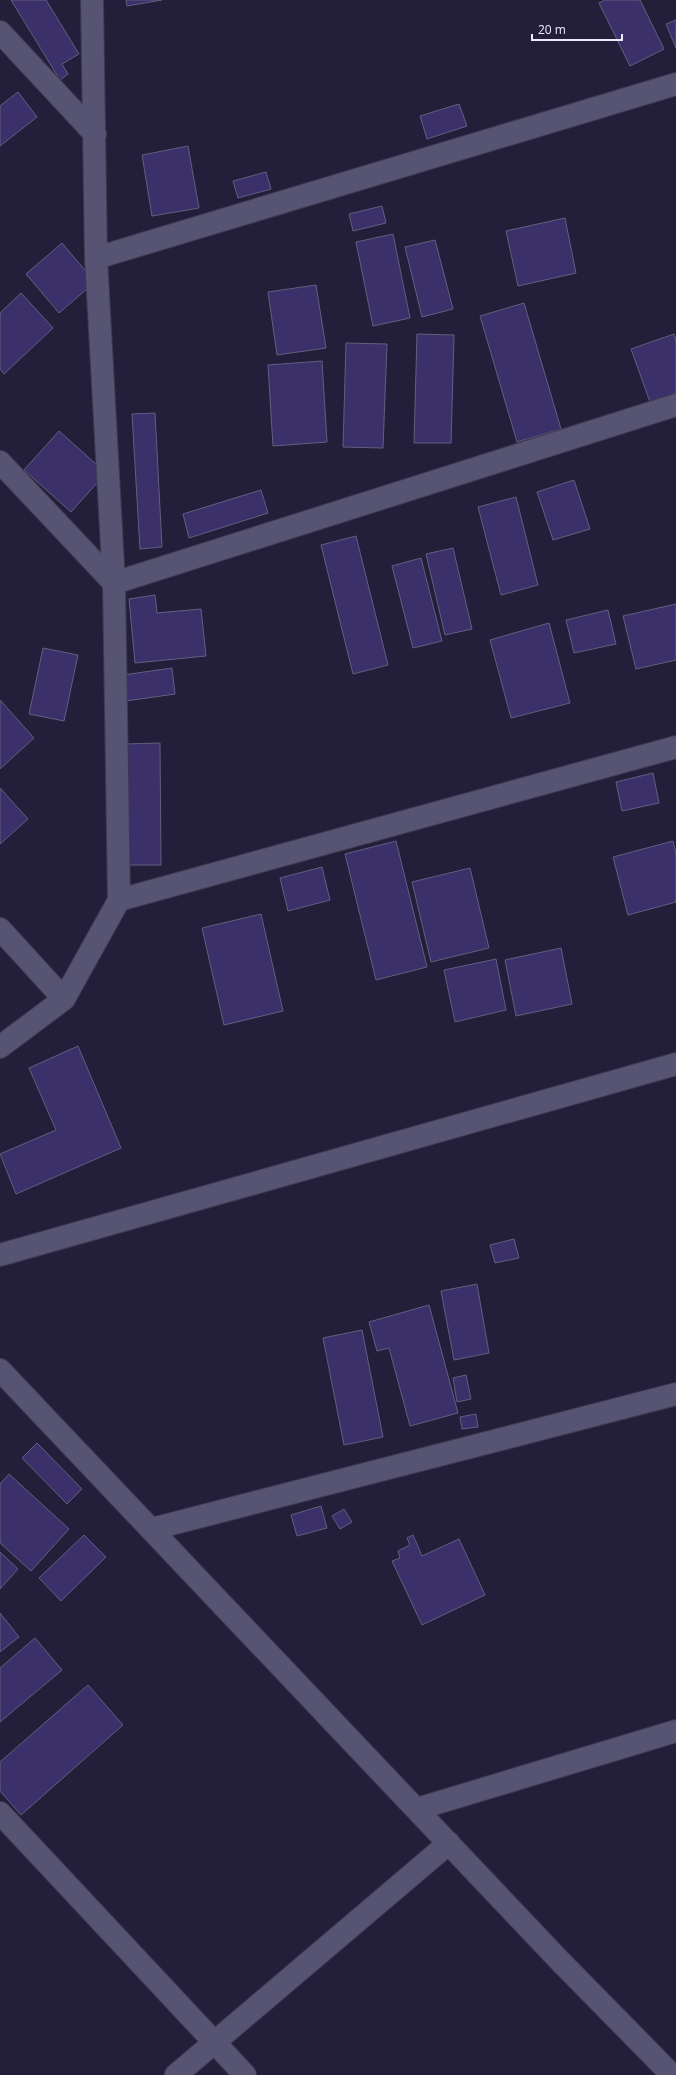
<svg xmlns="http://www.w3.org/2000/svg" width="676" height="2075" viewBox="0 0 676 2075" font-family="'Open Sans',sans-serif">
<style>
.building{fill:#3b306a;stroke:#625f7e}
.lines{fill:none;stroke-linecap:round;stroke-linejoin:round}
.minor-casing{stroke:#3e3a51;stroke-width:24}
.minor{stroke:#575372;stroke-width:22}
</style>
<rect width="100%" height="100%" fill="#231f3a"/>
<g class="building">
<polygon points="11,0 46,0 79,54 62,64 68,74 60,80"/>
<polygon points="126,0 162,0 127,6"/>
<polygon points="605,0 640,0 664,49 630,66 599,3"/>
<polygon points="676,20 676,48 666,24"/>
<polygon points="18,92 37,117 0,146 0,106"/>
<polygon points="459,104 467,126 427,139 420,116"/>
<polygon points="188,146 199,208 152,216 142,155"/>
<polygon points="266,172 271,189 238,198 233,181"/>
<polygon points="382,206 386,223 353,231 349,214"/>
<polygon points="565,218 576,273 518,286 506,231"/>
<polygon points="393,234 410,318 373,326 356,242"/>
<polygon points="435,240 453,309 422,317 405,247"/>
<polygon points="62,243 95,282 59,313 26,274"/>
<polygon points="316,285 326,348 277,355 268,292"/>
<polygon points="21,293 53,328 4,374 0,369 0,313"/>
<polygon points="524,303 561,429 517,442 480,316"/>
<polygon points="417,334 454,335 451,443 414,443"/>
<polygon points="674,334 676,341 676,393 650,402 631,349"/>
<polygon points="346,343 387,344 383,448 343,447"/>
<polygon points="322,361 327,442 273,446 268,365"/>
<polygon points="155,413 162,547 140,549 132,414"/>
<polygon points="59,431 106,473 71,512 24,470"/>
<polygon points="574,480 590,529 553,540 537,492"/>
<polygon points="261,490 268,513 189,538 183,514"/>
<polygon points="516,497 538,585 501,595 478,507"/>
<polygon points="356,536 388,665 353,674 321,545"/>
<polygon points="453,548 472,629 445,635 426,554"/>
<polygon points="421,558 442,641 413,648 392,566"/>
<polygon points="155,595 157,613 201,609 206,656 135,663 129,599"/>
<polygon points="676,604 676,660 636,669 623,616"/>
<polygon points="608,610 616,644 574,653 566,620"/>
<polygon points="549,623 570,703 511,718 490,640"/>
<polygon points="43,648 78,655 64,721 29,714"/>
<polygon points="172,668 175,694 126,701 123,675"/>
<polygon points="0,700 34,738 0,769"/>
<polygon points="160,743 161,865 127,865 125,744"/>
<polygon points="653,773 659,803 622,811 616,782"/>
<polygon points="0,788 28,819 0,844"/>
<polygon points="396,841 427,967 376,980 345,854"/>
<polygon points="673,841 676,854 676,902 628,915 613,857"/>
<polygon points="322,867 330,900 288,911 280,878"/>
<polygon points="470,868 489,948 431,962 412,882"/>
<polygon points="261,914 283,1011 224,1025 202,928"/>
<polygon points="561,948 572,1004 516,1016 505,960"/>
<polygon points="496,959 506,1010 455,1022 444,970"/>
<polygon points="78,1046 121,1148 16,1194 0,1154 56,1130 29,1068"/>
<polygon points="514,1239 519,1258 495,1263 490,1245"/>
<polygon points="477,1284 489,1353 454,1360 441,1291"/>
<polygon points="429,1305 458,1413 410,1426 389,1348 377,1351 369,1322"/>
<polygon points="362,1330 383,1437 344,1445 323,1338"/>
<polygon points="466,1375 471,1399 457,1402 453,1378"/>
<polygon points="476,1414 478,1427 462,1429 460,1417"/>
<polygon points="37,1443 82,1489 67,1504 22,1458"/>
<polygon points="9,1474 69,1529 31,1571 0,1543 0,1484"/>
<polygon points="321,1506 327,1528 297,1536 291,1515"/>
<polygon points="344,1509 352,1522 340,1529 332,1516"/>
<polygon points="84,1535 106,1557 61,1601 39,1578"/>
<polygon points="413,1535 422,1556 459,1539 485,1595 422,1625 392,1561 400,1558 398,1551 410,1545 407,1538"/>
<polygon points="0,1552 18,1569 0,1589"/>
<polygon points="0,1613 19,1637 0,1652"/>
<polygon points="35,1638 62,1670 0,1722 0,1668"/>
<polygon points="88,1685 123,1725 21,1815 0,1791 0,1762"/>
</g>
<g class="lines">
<defs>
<g id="minor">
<polyline points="0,32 95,134"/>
<polyline points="96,258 676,84"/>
<polyline points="0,462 114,583 676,405"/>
<polyline points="119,900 676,747"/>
<polyline points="0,929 64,999"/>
<polyline points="0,1047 64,999 119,900 114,583 96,258 92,0"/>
<polyline points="0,1255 676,1064"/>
<polyline points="0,1370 559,1960 672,2075"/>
<polyline points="152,1529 676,1394"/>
<polyline points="417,1809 676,1731"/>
<polyline points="0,1813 245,2075"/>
<polyline points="176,2075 449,1843"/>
</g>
</defs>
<use href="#minor" class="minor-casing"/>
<use href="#minor" class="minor"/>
</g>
<path d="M532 34v6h90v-6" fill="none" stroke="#eceafd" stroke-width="2"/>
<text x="538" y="34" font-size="12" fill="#eceafd" stroke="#231f3a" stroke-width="3" paint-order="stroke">20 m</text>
</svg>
